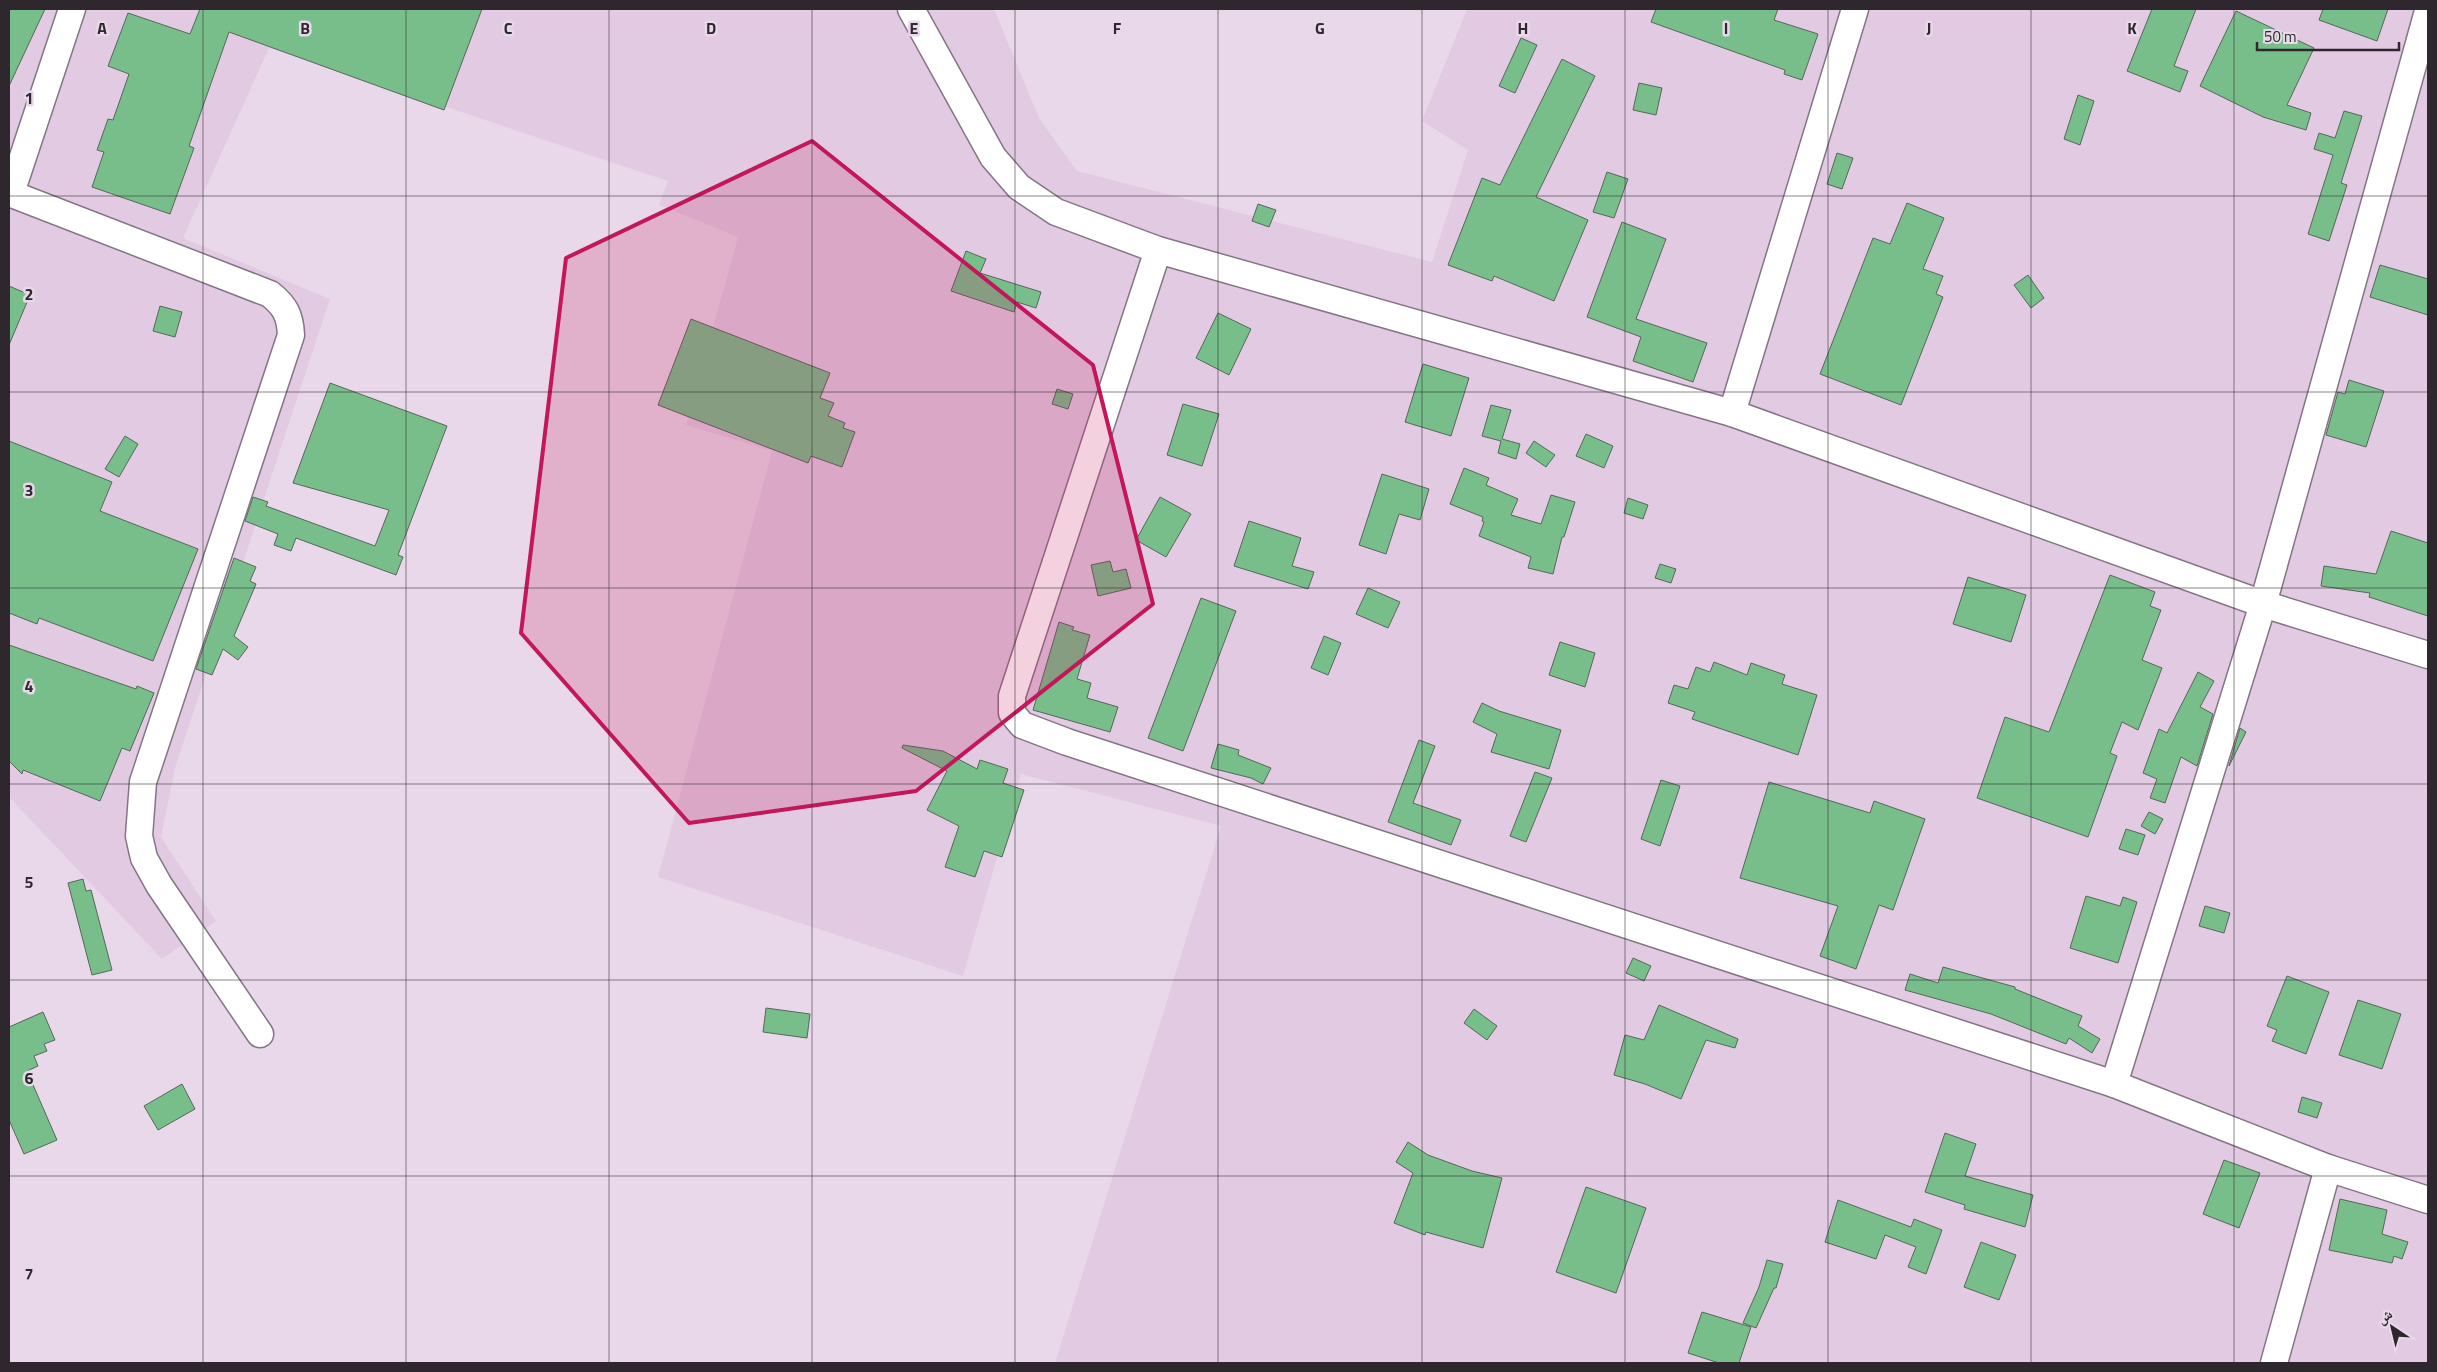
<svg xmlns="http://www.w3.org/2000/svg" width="2437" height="1372" viewBox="0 0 2437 1372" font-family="'Titillium Web','Noto Naskh Arabic',sans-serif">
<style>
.built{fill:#e2cbe2}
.building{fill:#78be8b;stroke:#56675a}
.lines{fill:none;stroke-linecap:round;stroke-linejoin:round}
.minor-casing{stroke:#847584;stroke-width:29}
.minor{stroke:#fff;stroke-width:26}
.marked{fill:#c2185b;fill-opacity:0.2;stroke:#c2185b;stroke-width:4;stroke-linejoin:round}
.grid{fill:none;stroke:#2e282e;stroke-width:1;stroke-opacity:0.55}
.grid-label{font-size:16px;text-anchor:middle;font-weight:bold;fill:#2e282e;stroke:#e9d8e9;stroke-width:5;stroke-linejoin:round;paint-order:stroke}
</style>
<rect width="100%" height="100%" fill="#e9d8e9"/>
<polygon class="built" points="9,9 994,9 1039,118 1077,171 1432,262 1468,150 1422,121 1467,9 2428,9 2428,1363 1055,1363 1221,826 1021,774 963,976 658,877 772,451 686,425 738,237 659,205 668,181 269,48 183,238 330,299 175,768 161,837 216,921 162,959 9,797"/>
<g class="building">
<polygon points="9,9 45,9 9,86"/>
<polygon points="200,9 482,9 444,110 229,32 189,146 194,148 170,214 92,187 104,152 97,150 108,119 113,120 129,74 108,66 128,13 190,34"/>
<polygon points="1656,9 1778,9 1774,20 1818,34 1802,80 1784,74 1785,70 1651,22"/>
<polygon points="2152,9 2196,9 2174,66 2188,71 2180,92 2127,71"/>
<polygon points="2323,9 2388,9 2377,41 2319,20"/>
<polygon points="2236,11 2314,48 2287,105 2311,113 2306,130 2263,117 2200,86"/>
<polygon points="1521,38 1537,45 1515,93 1499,86"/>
<polygon points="1562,59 1595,76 1536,197 1588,220 1554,301 1494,276 1492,281 1448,265 1482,178 1500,185"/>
<polygon points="1639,83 1662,88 1656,115 1633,110"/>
<polygon points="2078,95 2094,101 2080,145 2064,139"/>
<polygon points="2344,111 2362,116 2341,183 2347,185 2329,241 2308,234 2333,155 2314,149 2319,133 2335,138"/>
<polygon points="1837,153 1853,158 1842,189 1827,184"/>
<polygon points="1607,172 1628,179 1614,218 1593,212"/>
<polygon points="1907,203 1944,218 1923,269 1943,276 1936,294 1943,297 1901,405 1820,374 1873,238 1890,244"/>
<polygon points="1258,204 1276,210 1269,227 1252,221"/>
<polygon points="1622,222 1666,239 1636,319 1707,343 1693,382 1633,361 1641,337 1587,317"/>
<polygon points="966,251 986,259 980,273 1041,292 1036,308 1017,302 1014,312 951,291"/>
<polygon points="2380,265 2428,279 2428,315 2370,297"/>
<polygon points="2028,275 2044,298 2031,308 2014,285"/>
<polygon points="9,286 30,295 9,345"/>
<polygon points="160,306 182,312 175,337 153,331"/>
<polygon points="1218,313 1251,329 1229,375 1196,358"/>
<polygon points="691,319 830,373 820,398 834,403 828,416 845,423 843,428 855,432 842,467 811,456 808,463 658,405"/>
<polygon points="1423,364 1469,378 1451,436 1405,422"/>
<polygon points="2349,380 2384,391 2366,447 2326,435 2338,392 2345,394"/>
<polygon points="330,383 447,426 398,555 403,557 396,575 296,538 291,551 274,545 278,534 245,521 253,497 268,502 266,506 375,546 389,510 293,483"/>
<polygon points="1057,389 1073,394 1068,409 1052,404"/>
<polygon points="1183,404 1219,414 1202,466 1167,455"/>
<polygon points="1491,405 1511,410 1502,439 1520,444 1516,459 1498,453 1501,441 1482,436"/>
<polygon points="1586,434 1613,446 1604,468 1576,456"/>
<polygon points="125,436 138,444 119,477 105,469"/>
<polygon points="9,441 112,482 100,511 198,549 153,661 39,618 37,624 9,613"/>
<polygon points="1534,441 1555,455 1546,467 1526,453"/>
<polygon points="1464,468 1489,478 1486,485 1518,499 1511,515 1541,524 1551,495 1575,502 1564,537 1562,537 1553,574 1528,568 1531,557 1479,536 1484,522 1482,521 1483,517 1450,504"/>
<polygon points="1382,474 1429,489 1420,520 1399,514 1386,554 1359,545"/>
<polygon points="1160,497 1191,514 1166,557 1136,540"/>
<polygon points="1628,498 1648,505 1643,519 1624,513"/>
<polygon points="1249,521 1301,538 1292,566 1314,572 1308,589 1234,566"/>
<polygon points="2391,531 2428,543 2428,616 2369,597 2370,593 2321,586 2324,566 2376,574"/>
<polygon points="234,558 256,567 250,581 256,584 234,636 248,647 238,660 223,649 212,675 196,669"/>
<polygon points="1110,561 1113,572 1126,569 1131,588 1098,596 1091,565"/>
<polygon points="1660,564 1676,569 1671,583 1655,578"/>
<polygon points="2110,575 2155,592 2150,606 2161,610 2142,660 2162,668 2138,730 2122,722 2110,753 2117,756 2088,837 1977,798 2005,717 2049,732"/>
<polygon points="1968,577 2026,595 2011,642 1953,624"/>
<polygon points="1368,588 1400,602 1388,628 1356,614"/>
<polygon points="1201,598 1236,611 1183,751 1148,738"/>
<polygon points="1059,622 1074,627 1072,630 1090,635 1077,679 1091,683 1087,698 1118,707 1110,732 1033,710"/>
<polygon points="1324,636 1341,643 1328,675 1311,668"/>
<polygon points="1560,642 1595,653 1585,687 1549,675"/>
<polygon points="9,645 136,689 137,686 154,693 130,751 122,748 100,801 23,770 22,774 9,761"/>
<polygon points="1714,662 1747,675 1751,663 1785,675 1782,684 1817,695 1798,755 1692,719 1695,712 1668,703 1674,685 1688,689 1696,667 1710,672"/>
<polygon points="2198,672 2214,681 2200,707 2213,714 2197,766 2181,757 2165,803 2150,798 2157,779 2143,773 2159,729 2167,733"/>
<polygon points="1482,703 1499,711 1561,730 1549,769 1491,752 1497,734 1473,722"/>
<polygon points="2240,728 2246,732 2229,766"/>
<polygon points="1419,740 1435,746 1413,803 1461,820 1451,845 1388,822"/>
<polygon points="1218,744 1239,750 1238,755 1271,768 1263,784 1251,778 1211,768"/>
<polygon points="903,745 943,751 977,769 980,760 1008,769 1003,783 1024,790 1002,857 984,851 975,877 945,867 959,826 927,810 947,771 902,748"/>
<polygon points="1535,772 1552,778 1526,842 1510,836"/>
<polygon points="1661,780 1680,786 1660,846 1641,839"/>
<polygon points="1769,782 1870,813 1874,801 1925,819 1893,910 1879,905 1856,969 1820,956 1838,906 1740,878"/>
<polygon points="2149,812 2163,819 2155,834 2141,826"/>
<polygon points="2126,829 2145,835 2138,855 2119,849"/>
<polygon points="83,879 86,891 91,890 112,970 92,975 68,883"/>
<polygon points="2086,896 2120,906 2123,897 2137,902 2118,963 2070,948"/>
<polygon points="2205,906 2230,913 2224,933 2199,926"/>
<polygon points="1633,958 1651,966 1644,981 1626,973"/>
<polygon points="1943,967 2015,987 2015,989 2082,1016 2078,1026 2100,1039 2092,1053 2069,1038 2066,1044 1991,1014 1905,990 1910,974 1938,983"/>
<polygon points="2287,976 2329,992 2306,1054 2272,1041 2277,1030 2267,1026"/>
<polygon points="2358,1000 2401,1014 2382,1069 2339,1055"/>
<polygon points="1659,1005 1738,1039 1735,1048 1706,1040 1681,1099 1645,1084 1614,1075 1625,1035 1644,1040"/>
<polygon points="766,1008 810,1014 807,1038 763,1032"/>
<polygon points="1474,1009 1497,1026 1487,1040 1464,1023"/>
<polygon points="43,1012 55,1040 44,1044 47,1051 34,1056 38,1066 27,1071 57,1140 24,1154 9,1120 9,1027"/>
<polygon points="182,1084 195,1109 158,1130 144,1106"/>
<polygon points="2302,1097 2322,1103 2317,1118 2298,1112"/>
<polygon points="1945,1133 1976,1144 1965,1176 2033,1195 2025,1227 1964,1209 1965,1205 1925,1192"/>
<polygon points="1408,1142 1428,1155 1472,1171 1502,1178 1483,1248 1426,1232 1425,1235 1394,1223 1413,1173 1396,1162"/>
<polygon points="2224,1160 2260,1173 2239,1228 2203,1214"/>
<polygon points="1586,1187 1646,1208 1616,1293 1556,1272"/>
<polygon points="2340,1199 2387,1210 2382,1234 2408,1242 2402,1259 2394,1256 2392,1263 2329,1250"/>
<polygon points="1838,1200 1911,1227 1914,1219 1942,1230 1926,1274 1908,1267 1916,1247 1885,1235 1876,1259 1825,1242"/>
<polygon points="1981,1242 2016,1255 1999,1300 1964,1287"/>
<polygon points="1767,1260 1783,1264 1776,1288 1774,1288 1756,1328 1743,1323 1759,1287"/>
<polygon points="1702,1312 1751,1327 1739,1363 1719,1363 1688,1353"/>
</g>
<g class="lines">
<defs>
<g id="minor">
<polyline points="911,9 993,157 1019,187 1056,212 1158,250 1732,413 2263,604 2428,655"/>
<path d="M9,193L270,294C285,306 290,315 291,335L143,782L139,836L144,858L159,885L260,1034"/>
<polyline points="11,193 72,9"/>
<polyline points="1158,250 1012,696 1012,713 1022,725 1067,742 2114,1084 2328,1168 2428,1200"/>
<polyline points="1732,413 1855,9"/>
<polyline points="2114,1084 2263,604 2428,11"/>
<polyline points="2274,1363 2328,1168"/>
</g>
</defs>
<use href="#minor" class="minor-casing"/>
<use href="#minor" class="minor"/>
</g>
<path class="marked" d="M812,141L1093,365L1153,604L916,791L689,823L521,633L566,258Z"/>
<path class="grid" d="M203,9V1363M406,9V1363M609,9V1363M812,9V1363M1015,9V1363M1218,9V1363M1422,9V1363M1625,9V1363M1828,9V1363M2031,9V1363M2234,9V1363M9,196H2428M9,392H2428M9,588H2428M9,784H2428M9,980H2428M9,1176H2428"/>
<g class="grid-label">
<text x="102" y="34">A</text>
<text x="305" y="34">B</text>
<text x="508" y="34">C</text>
<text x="711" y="34">D</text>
<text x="914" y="34">E</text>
<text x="1117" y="34">F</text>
<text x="1320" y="34">G</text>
<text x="1523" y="34">H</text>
<text x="1726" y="34">I</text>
<text x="1929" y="34">J</text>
<text x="2132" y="34">K</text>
<text x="29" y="104">1</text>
<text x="29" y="300">2</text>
<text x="29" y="496">3</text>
<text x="29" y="692">4</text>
<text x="29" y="888">5</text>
<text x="29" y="1084">6</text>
<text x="29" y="1280">7</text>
</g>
<rect width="2437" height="1372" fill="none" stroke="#2e282e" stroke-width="20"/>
<g transform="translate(2392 1327) rotate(325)" stroke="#e9d8e9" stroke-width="4" paint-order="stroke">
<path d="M0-4L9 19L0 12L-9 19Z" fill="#2e282e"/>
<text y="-8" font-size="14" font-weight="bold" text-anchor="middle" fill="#2e282e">ش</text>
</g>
<path d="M2257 42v8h142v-8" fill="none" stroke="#2e282e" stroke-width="2.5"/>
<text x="2264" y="42" font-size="15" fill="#2e282e" stroke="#e9d8e9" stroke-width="4" paint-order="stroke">50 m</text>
</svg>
